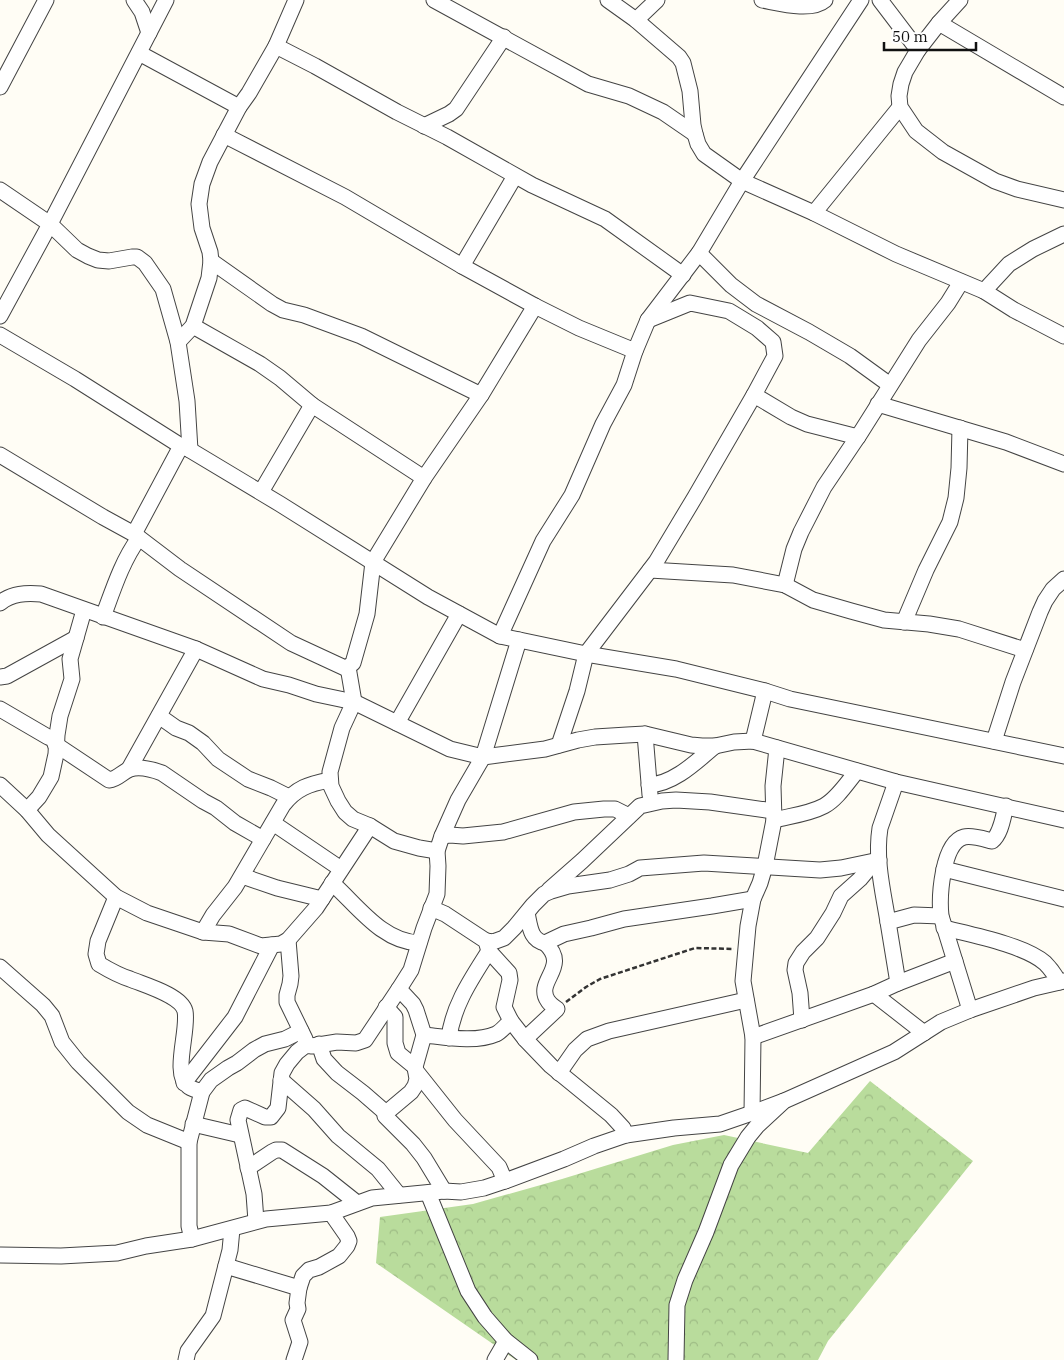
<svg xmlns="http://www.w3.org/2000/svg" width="1064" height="1360" viewBox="0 0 1064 1360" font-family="'IBM Plex Serif',serif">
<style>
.forest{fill:url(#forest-crowns)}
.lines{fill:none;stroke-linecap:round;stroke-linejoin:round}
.street-casing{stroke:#444;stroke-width:17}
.path{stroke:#333;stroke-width:2.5;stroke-dasharray:5 2.5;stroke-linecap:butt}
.street{stroke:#fff;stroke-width:15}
</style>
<defs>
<pattern id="forest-crowns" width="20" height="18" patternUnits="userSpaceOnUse" patternTransform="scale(1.25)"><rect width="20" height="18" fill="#b9dc9c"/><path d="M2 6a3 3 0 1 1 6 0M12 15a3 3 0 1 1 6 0" fill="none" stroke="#9ebc85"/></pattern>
</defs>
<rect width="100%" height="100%" fill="#fffdf5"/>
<polygon class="forest" points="870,1081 973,1161 828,1341 818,1360 516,1360 376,1263 380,1217 473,1204 562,1179 673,1145 724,1135 808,1153"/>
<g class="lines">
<defs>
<g id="street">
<polyline points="134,0 142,12 149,33"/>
<polyline points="434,0 588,84 629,96 663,112 695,134"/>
<polyline points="608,0 636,20 679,57 683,63 690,91 693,125 695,134 698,144 704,154 742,181 814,213 896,254 984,291 1014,310 1064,336"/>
<path d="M762,0C779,3 811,12 825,0"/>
<polyline points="880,0 918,50 905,72 901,84 899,96 900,107 916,131 943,152 995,181 1017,189 1064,200"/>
<polyline points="636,20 657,0"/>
<polyline points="939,23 960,0"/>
<polyline points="276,46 315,66 397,112 447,137 532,185 605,219 683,275"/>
<polyline points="918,50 939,23 1064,97"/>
<polyline points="139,53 239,107"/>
<polyline points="0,87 46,0"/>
<polyline points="424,126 449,114 456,109 504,37"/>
<polyline points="224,135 345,197 462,266 535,306 579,328 635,351 648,320 699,253 742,181 861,0"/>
<polyline points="0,190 50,224 77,250 88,256 98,260 109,261 132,257 137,257 145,263 163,289 178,342 187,401 190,450"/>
<polyline points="814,213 900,107"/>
<polyline points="699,253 731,285 756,304 809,332 850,356 890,385"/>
<polyline points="211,261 272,304 283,310 304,315 361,336 481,395"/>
<polyline points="462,266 515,176"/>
<polyline points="984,291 1009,264 1033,249 1064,234"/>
<polyline points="0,316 50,224 166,0"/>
<polyline points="648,320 690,303 729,311 757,328 773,342 775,356 754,395 791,417 807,424 858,437"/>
<polyline points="193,326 260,364 280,378 312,405"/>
<polyline points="0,335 75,379 181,446 190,450 280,504 428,597 500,636 586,654 676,669 765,691 790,699 1064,756"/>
<polyline points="178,342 193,326 209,278 211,261 210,252 202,228 199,204 202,184 210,162 239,107 249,93 276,46 296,0"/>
<polyline points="878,404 1006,442 1064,464"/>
<polyline points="0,455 103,517 134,534 180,569 291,643 345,668 348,667"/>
<polyline points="261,492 312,405 424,478"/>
<polyline points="134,534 181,446"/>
<polyline points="650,570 733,575 785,585 813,600 851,611 884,620 929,624 959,629 1025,650"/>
<polyline points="785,585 794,549 801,532 824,487 861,432 919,340 948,303 961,282"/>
<path d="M0,603C12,593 26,593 41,594L196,649L263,679L289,685L316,694L354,702L450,749L483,757L545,749L578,740L595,737L627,735L645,734L691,745L702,746H715L734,742L753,741L896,782L1064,820"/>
<path d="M103,617C113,590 122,561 139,538"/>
<polyline points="904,622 926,570 950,522 956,498 959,468 960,428"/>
<polyline points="500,636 543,541 572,495 603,424 624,385 635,351"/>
<polyline points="0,677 7,676 76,638"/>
<polyline points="0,709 48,737 56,740"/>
<polyline points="159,716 176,728 189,733 203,743 218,759 248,779 271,788 289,797"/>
<polyline points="397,723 459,614"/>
<polyline points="645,734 650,795"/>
<polyline points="753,741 765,691"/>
<polyline points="994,741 1013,682 1040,612 1045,601 1053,589 1064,579"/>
<path d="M55,744L109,780C118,779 122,772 130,769C140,766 154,770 162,773L203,801L216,808L235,823L263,839"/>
<polyline points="559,745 577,691 586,654 656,562 695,497 754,395"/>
<polyline points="129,769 196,649"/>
<polyline points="0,785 27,810 48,835 116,897 147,913 203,932 229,934 261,946 281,944 288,940 316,908 370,826"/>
<path d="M649,785C674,784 697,761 715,746"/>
<polyline points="27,810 39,797 51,777 56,754 57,735 60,716 72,679 70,659 84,610"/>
<path d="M774,820C790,816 809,814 824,806C837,799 847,783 857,771"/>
<polyline points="273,823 341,869"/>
<polyline points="442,836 450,835 463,836 503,832 574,812 604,809 615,809 629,816"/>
<polyline points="437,851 419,848 394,841 370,826 353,819 345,812 338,801 331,786 330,772 342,728 354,702 348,667 353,663 367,614 373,562 424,478 481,395 535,306"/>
<polyline points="944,869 1064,899"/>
<polyline points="242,876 277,888 322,899"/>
<path d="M332,883C357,905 382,942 419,943"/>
<polyline points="549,890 582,861 640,806 662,801 676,800 710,802 773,811"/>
<path d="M116,897L98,941L96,954L99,964C109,970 120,976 130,979C144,985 181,995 185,1011C189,1030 172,1074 188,1086C191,1089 197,1090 202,1092"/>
<polyline points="431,908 445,914 486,941 489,951 509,973 510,980 504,1007 511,1021 525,1039 551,1066 611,1115 623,1128 626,1135"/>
<path d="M527,913C530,926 530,940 545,943L564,934L591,928L624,919L712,906L753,899"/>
<path d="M888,922C883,891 875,860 880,828L896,782"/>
<path d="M944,928C972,935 1024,945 1045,963C1051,969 1055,975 1059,982"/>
<path d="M203,932L213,915L235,887L283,805C296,788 309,784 330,780"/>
<polyline points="288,940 291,976 290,984 287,995 287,1002 305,1039"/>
<polyline points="486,941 493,942 504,938 514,928 533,905 544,894 551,891 568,886 610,880 629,874 640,868 704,863 820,870 841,868 879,860"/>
<polyline points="0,967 43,1005 52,1016 62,1042 78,1062 128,1112 147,1125 189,1142"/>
<polyline points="898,983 955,961"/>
<polyline points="386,1007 395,1017 395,1043 398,1053 415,1067"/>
<path d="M970,1010L941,916C939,897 942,843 964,837C972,835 984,839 992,841C1001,834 1003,817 1006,806"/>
<polyline points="802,1020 800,993 795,970 796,963 803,952 817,938 833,913 841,896 860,879 875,861"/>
<polyline points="924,1033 874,994 898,983 888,922 914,915 941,916"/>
<path d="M424,1035C444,1037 476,1043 496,1034C501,1032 506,1025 511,1021"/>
<polyline points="753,1037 874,994"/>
<path d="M449,1038C453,1005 472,978 489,951"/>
<path d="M525,1039L557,1009C554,1007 550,1004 548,1001C534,981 571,967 545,943"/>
<polyline points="319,1044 324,1059 337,1073 363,1093 386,1113"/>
<polyline points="416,1071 455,1120 499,1167 505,1181"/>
<polyline points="559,1073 575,1050 587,1039 609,1031 746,1000"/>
<polyline points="281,1080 314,1109 338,1136 378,1169 399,1195"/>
<polyline points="184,1083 235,1017 272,945"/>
<polyline points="752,1113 753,1037 743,981 748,926 753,899 760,883 765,866 774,820 773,786 777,748"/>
<polyline points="193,1124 240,1135"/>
<polyline points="248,1168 272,1152 276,1150 282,1150 323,1176 357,1203"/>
<polyline points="444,1191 424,1158 413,1144 385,1116 386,1113 411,1092 415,1086 417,1079 415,1067 424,1035 416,1010 413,1004 399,989 411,970 424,928 437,894 438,866 437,851 442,836 458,800 483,757 519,640"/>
<polyline points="428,1193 468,1291 485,1317 506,1341 530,1360"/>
<polyline points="256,1221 254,1194 238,1120 241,1110 245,1108 265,1117 271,1117 278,1108 282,1073 287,1064 297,1052 306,1045 312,1046 337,1042 356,1043 365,1040 399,989"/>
<polyline points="192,1239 189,1226 189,1142 202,1092 211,1080 228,1068 237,1063 254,1050 265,1044 285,1039 301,1031"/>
<polyline points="0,1255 61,1256 117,1253 146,1246 192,1239 266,1219 331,1213 372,1198 444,1191 461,1192 484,1188 505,1181 564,1159 594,1146 626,1135 674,1128 720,1124 752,1113 784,1101"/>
<polyline points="226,1266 299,1288"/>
<polyline points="186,1360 188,1351 213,1316 230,1250 232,1229"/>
<polyline points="294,1360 300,1342 293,1320 298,1309 297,1303 299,1288 303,1276 309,1270 319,1267 339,1256 347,1246 349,1241 347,1236 331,1213"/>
<polyline points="495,1360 506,1341"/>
<polyline points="676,1360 677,1305 685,1280 706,1232 731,1165 748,1137 757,1126 784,1101 894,1052 941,1022 970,1010 1034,988 1064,981"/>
</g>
</defs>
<use href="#street" class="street-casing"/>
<polyline class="path" points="566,1002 586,987 600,979 695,948 734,949"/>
<use href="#street" class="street"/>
</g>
<path d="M884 42v8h92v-8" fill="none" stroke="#111111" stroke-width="2.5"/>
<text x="892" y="42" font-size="15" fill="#111111" stroke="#ffffff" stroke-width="4" paint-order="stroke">50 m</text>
</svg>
